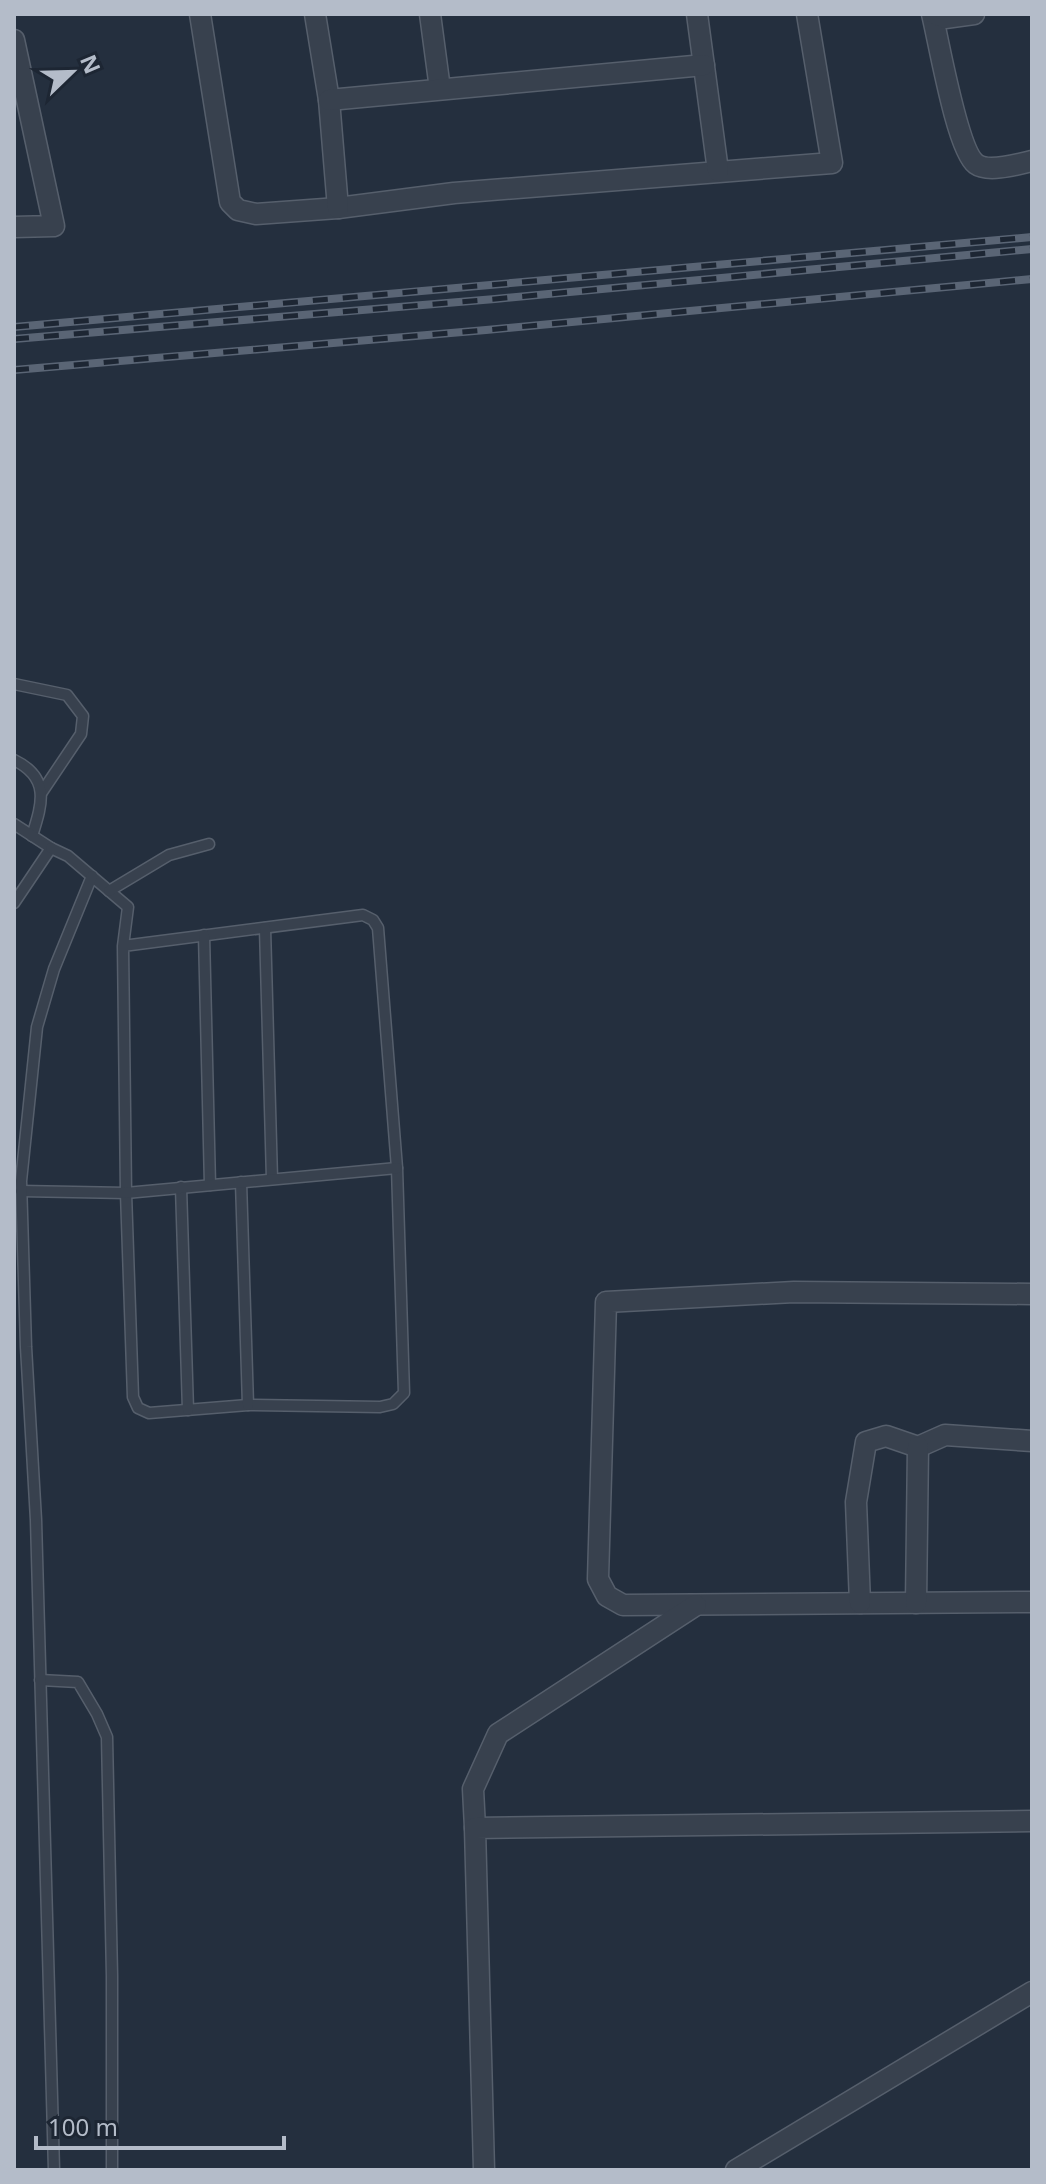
<svg xmlns="http://www.w3.org/2000/svg" width="1046" height="2184" viewBox="0 0 1046 2184" font-family="'Noto Sans',sans-serif">
<style>
.lines{fill:none;stroke-linecap:round;stroke-linejoin:round}
.lane-casing{stroke:#565f6c;stroke-width:13}
.street-casing{stroke:#565f6c;stroke-width:23}
.lane{stroke:#38414e;stroke-width:10}
.street{stroke:#38414e;stroke-width:20}
.rail-casing{stroke:#5a6575;stroke-width:8}
.rail{stroke:#1d2633;stroke-width:5;stroke-dasharray:15;stroke-linecap:butt}
</style>
<rect width="100%" height="100%" fill="#242f3e"/>
<g class="lines">
<defs>
<g id="lane">
<polyline points="14,684 67,695 83,716 81,734 42,792"/>
<path d="M14,760C51,778 42,804 32,836"/>
<polyline points="14,824 51,848 14,903"/>
<polyline points="51,848 68,856 128,907 123,946 126,1193 133,1397 138,1408 149,1413 248,1405 380,1407 393,1404 404,1393 397,1168 378,928 373,920 363,915 123,946"/>
<polyline points="109,891 169,855 209,844"/>
<polyline points="265,928 272,1179"/>
<polyline points="204,935 210,1185"/>
<polyline points="241,1182 248,1405"/>
<polyline points="181,1187 188,1410"/>
<polyline points="21,1191 126,1193 397,1168"/>
<polyline points="40,1680 78,1682 97,1714 107,1737 112,1976 112,2170"/>
<polyline points="54,2170 36,1520 26,1347 21,1181 37,1027 54,969 92,876"/>
</g>
<g id="street">
<polyline points="200,14 230,202 238,210 256,214 338,208 454,193 832,163 807,14"/>
<polyline points="315,14 329,100 338,208"/>
<polyline points="430,14 440,89"/>
<polyline points="697,14 718,171"/>
<path d="M932,14C939,42 957,150 976,164C988,173 1019,164 1032,161"/>
<polyline points="935,14 945,18 974,14"/>
<polyline points="14,40 54,226 14,227"/>
<polyline points="329,100 704,65"/>
<polyline points="1032,1294 794,1292 606,1302 598,1579 607,1596 623,1605 1032,1602"/>
<polyline points="860,1603 856,1502 866,1442 886,1436 918,1447 945,1435 1032,1441"/>
<polyline points="916,1603 918,1447"/>
<polyline points="475,1828 473,1789 498,1734 696,1605"/>
<polyline points="484,2170 475,1828 1032,1821"/>
<polyline points="736,2170 1032,1992"/>
</g>
</defs>
<use href="#lane" class="lane-casing"/>
<use href="#street" class="street-casing"/>
<use href="#lane" class="lane"/>
<use href="#street" class="street"/>
<defs>
<g id="rail">
<polyline points="14,327 1032,237"/>
<polyline points="14,339 495,299 1032,249"/>
<polyline points="14,370 486,330 1032,279"/>
</g>
</defs>
<use href="#rail" class="rail-casing"/>
<use href="#rail" class="rail"/>
</g>
<rect width="1046" height="2184" fill="none" stroke="#b4bcc9" stroke-width="32"/>
<g transform="translate(72 72) rotate(67)" stroke="#1d2633" stroke-width="6" paint-order="stroke">
<path d="M0-6L14 30L0 20L-14 30Z" fill="#b4bcc9"/>
<text y="-12" font-size="22" font-weight="bold" text-anchor="middle" fill="#b4bcc9">N</text>
</g>
<path d="M36 2136v12h248v-12" fill="none" stroke="#b4bcc9" stroke-width="4"/>
<text x="48" y="2136" font-size="24" fill="#b4bcc9" stroke="#1d2633" stroke-width="6" paint-order="stroke">100 m</text>
</svg>
